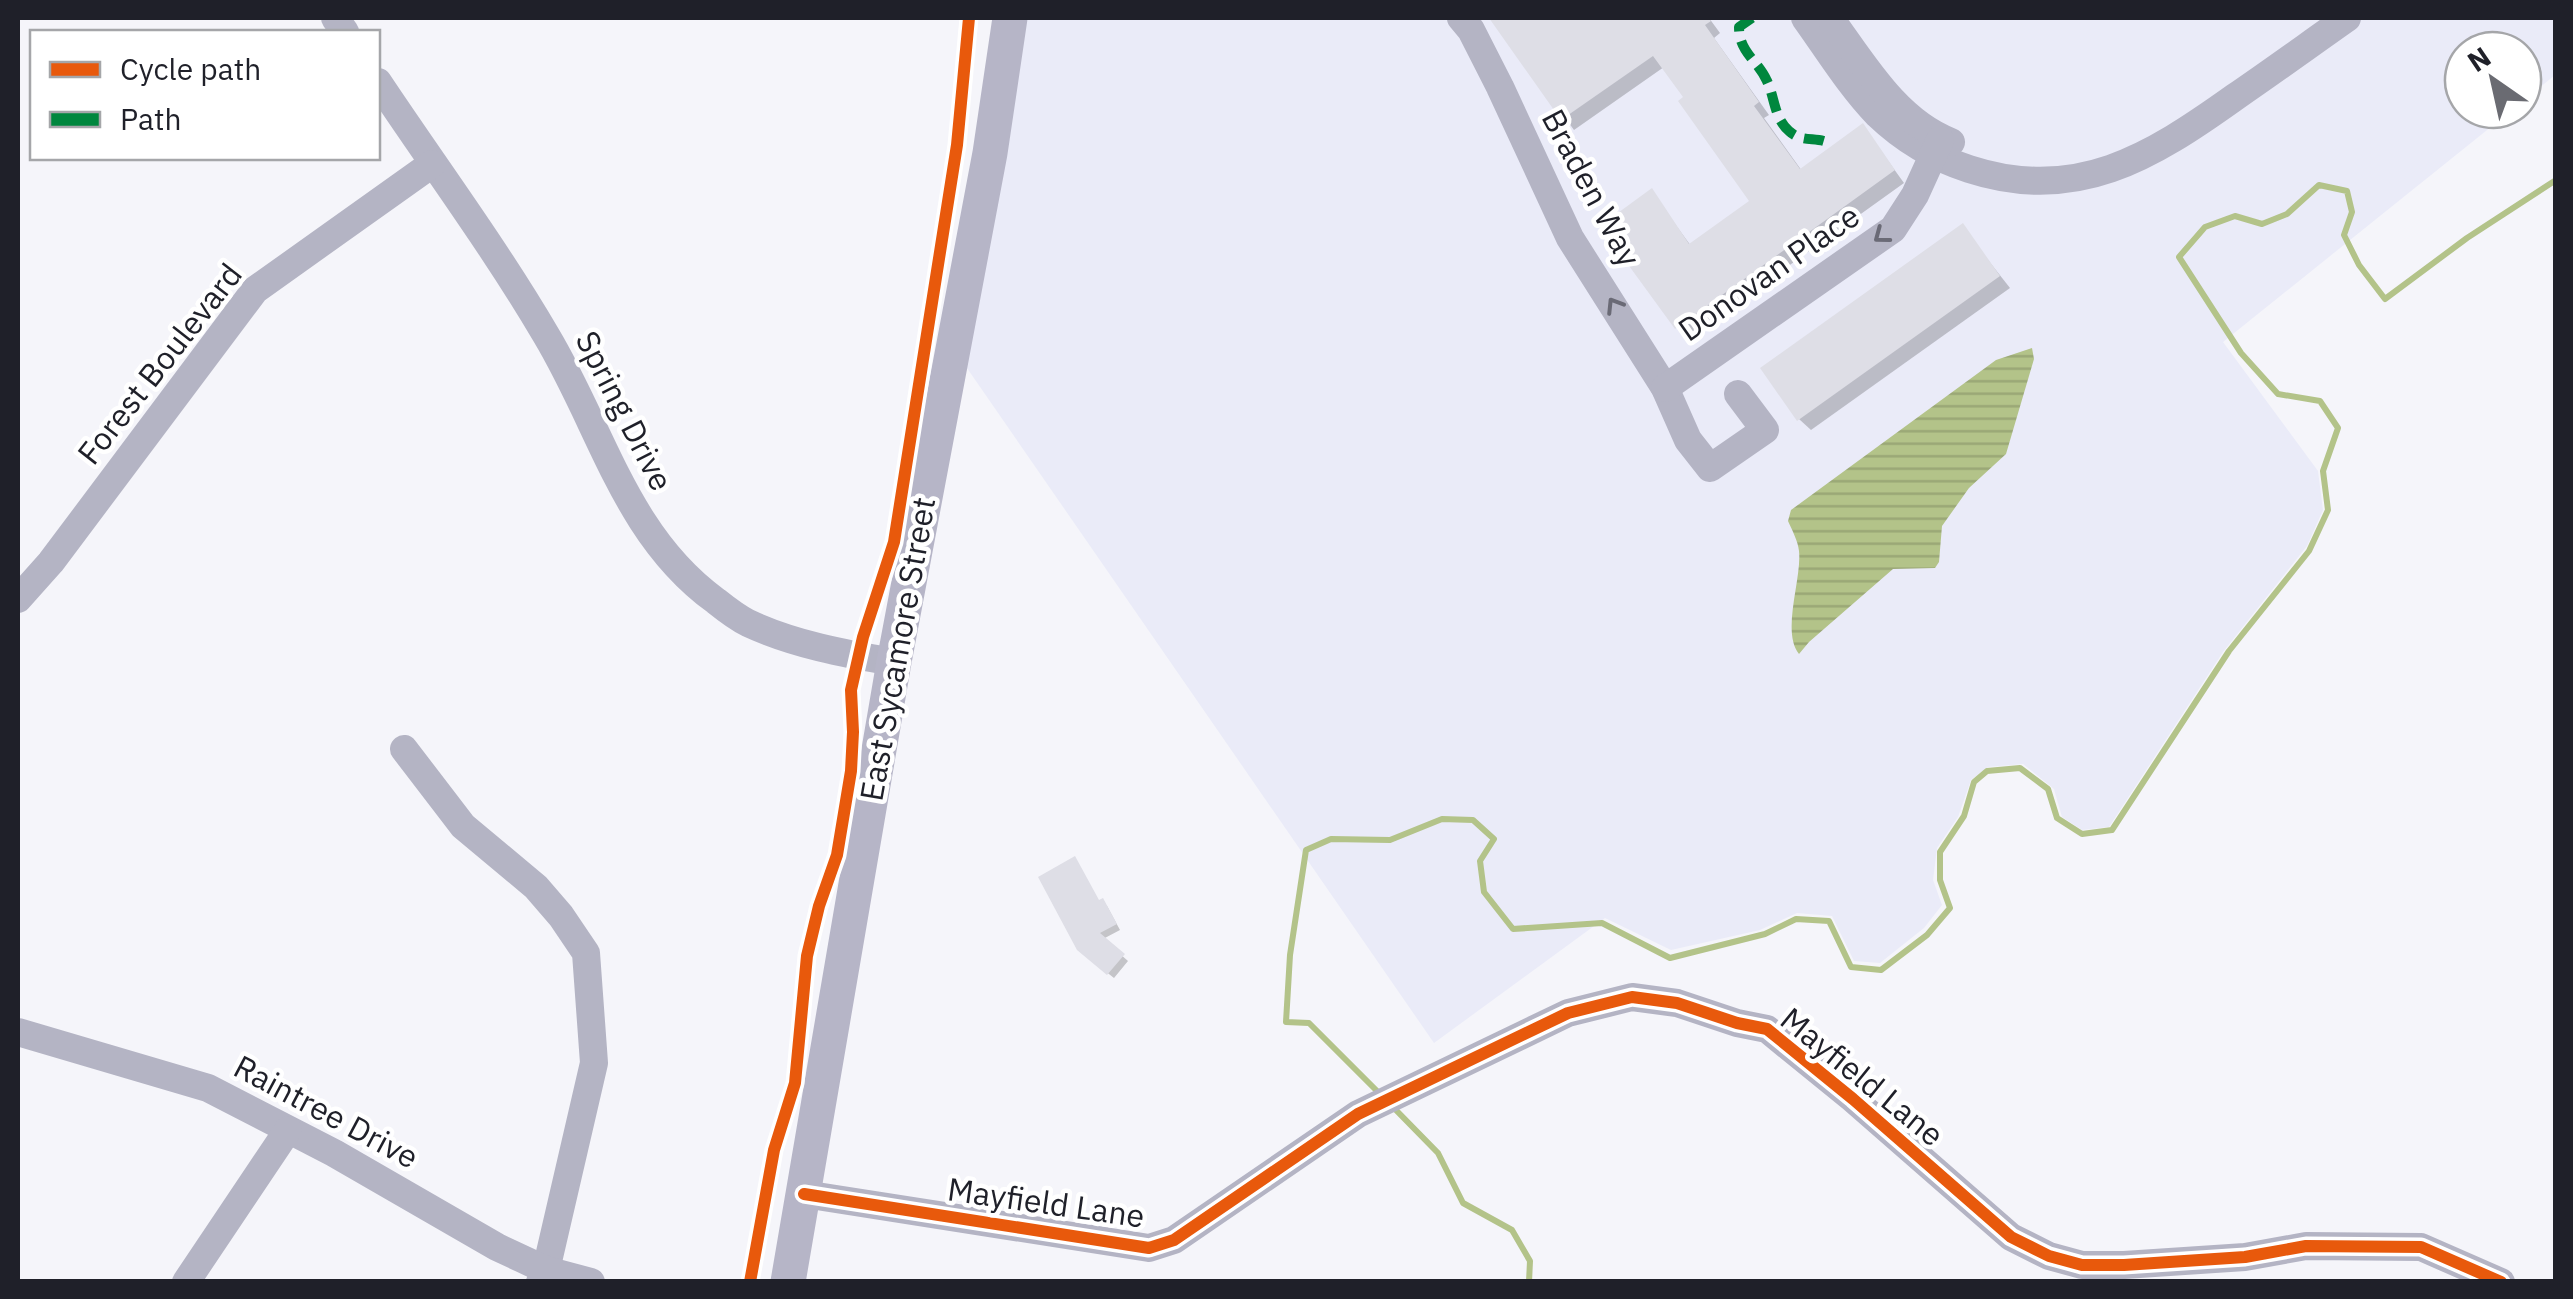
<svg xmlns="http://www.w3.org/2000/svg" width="2573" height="1299" viewBox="0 0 2573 1299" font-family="'IBM Plex Sans',sans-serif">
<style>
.built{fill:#eaebf8}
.water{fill:url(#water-rules)}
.shadow{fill:#0003}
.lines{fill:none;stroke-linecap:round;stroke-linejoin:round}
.stream{stroke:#b3c389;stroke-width:6}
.building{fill:#dedee6}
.minor{stroke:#b4b4c4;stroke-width:28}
.major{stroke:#b6b5c7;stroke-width:35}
.quiet{stroke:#00873e;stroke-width:10;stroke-dasharray:20 10;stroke-linecap:butt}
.cycleway-casing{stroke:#fff;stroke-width:19}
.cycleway{stroke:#e8590c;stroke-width:12}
.oneway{stroke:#6a6a76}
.labels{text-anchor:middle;stroke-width:9;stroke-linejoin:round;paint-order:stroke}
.street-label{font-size:32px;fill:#1f2029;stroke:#fff}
</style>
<defs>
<pattern id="water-rules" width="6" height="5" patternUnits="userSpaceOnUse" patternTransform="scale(2.5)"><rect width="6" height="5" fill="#b3c389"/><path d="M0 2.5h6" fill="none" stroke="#9aa776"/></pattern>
</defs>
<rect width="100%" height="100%" fill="#f5f5fa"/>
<polygon class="built" points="1024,18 2555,18 2555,75 2523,101 2523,50 2463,50 2463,110 2512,110 2223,342 2318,471 2323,510 2307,546 2223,652 2109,827 2082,830 2062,817 2054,789 2023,764 1988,767 1971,780 1958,817 1937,848 1933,880 1942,905 1924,928 1880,963 1854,961 1832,916 1797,913 1760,930 1671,950 1605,918 1434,1043 960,358"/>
<path class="water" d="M2032,348L2034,359L2006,454L1969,488L1942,526L1939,562L1935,568L1893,569L1809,642L1799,654C1781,632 1802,579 1799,551C1798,541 1792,530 1788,521L1791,510L1996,360Z"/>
<g class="shadow">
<polygon points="1492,18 1709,18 1720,33 1714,38 1769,115 1764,118 1802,171 1863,126 1904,183 1688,338 1677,327 1651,191 1691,246 1753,201 1664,67 1574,130"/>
<polygon points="1962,227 2010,288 1811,430 1799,419"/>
<polygon points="1100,903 1107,906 1120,930 1103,939 1128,961 1114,978 1085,955"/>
</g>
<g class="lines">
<g class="stream">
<polyline points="1379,1093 1309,1023 1286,1022 1290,955 1306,850 1331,839 1390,840 1442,819 1473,820 1494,839 1480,861 1484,892 1513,929 1602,923 1670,958 1765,934 1796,919 1829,921 1851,967 1881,970 1927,935 1950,908 1940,880 1940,852 1964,816 1974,782 1987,771 2020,768 2048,789 2057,818 2082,834 2112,830 2229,651 2309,551 2328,510 2323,471 2338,428 2320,401 2278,394 2241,353 2179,257 2205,227 2235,216 2262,224 2287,214 2319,185 2347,191 2352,212 2344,235 2359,265 2385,299 2467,238 2556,180"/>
<polyline points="1391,1105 1438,1153 1463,1203 1512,1230 1530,1261 1529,1282"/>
</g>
</g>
<g class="building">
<polygon points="1489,18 1708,18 1711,21 1705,25 1759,102 1754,106 1800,169 1863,123 1895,170 1675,329 1600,226 1652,188 1689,244 1749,201 1678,101 1683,97 1653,56 1561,120"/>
<polygon points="1963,223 2000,276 1797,421 1760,368"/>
<polygon points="1075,856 1099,900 1103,898 1117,924 1100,933 1125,954 1107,975 1077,950 1038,877"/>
</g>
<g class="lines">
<g class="minor">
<polyline points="335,18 345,32"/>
<polyline points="1461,18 1471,30 1500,87 1570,238 1665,388 1688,440 1710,468 1765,430 1738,394"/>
<path d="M1805,18C1828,50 1850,86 1878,115C1904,140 1935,158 1969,169C2076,204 2151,157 2235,97C2273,71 2310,44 2347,18"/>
<path d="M1830,18C1863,63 1896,121 1951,142"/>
<path d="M378,82C434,166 495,248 546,335C602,428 625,535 716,601C726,609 736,617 748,623C793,644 845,654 894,662"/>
<polyline points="1665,388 1893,229 1915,195 1940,140"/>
<polyline points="18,599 51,562 255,290 432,164"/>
<polyline points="404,749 463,826 536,887 561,916 586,953 594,1063 546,1270 540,1282"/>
<polyline points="18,1032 208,1088 334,1153 497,1247 546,1270 591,1282"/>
<polyline points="804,1194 1149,1248 1174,1240 1358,1114 1568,1013 1632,997 1677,1003 1737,1023 1767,1029 1853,1099 2011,1237 2049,1256 2082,1265 2124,1265 2245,1257 2306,1246 2421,1247 2501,1282"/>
<polyline points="186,1282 288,1130"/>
</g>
<polyline class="major" points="788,1282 894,662 990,153 1010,18"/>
<path class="quiet" d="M1752,18L1739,27C1739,53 1758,60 1767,81C1775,98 1774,118 1789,131C1803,144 1818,135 1832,145"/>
<defs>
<g id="cycleway">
<polyline points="804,1194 1149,1248 1174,1240 1358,1114 1568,1013 1632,997 1677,1003 1737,1023 1767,1029 1853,1099 2011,1237 2049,1256 2082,1265 2124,1265 2245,1257 2306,1246 2421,1247 2501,1282"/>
<polyline points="750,1282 774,1150 795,1083 807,956 819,906 837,855 851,771 853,732 851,690 863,637 894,542 957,145 969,18"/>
</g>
</defs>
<use href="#cycleway" class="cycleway-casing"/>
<use href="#cycleway" class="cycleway"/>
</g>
<defs><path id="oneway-chevron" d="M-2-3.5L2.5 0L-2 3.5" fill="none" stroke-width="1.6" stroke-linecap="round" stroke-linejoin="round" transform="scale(2.5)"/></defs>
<g class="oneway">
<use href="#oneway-chevron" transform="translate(1881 236) rotate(143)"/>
<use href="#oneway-chevron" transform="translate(1614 305) rotate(-122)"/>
</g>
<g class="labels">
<g class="street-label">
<text transform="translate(1591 188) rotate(62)" y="11">Braden Way</text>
<text transform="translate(1769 273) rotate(-35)" y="11">Donovan Place</text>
<text transform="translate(160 364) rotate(-52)" y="11">Forest Boulevard</text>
<text transform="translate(624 411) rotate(63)" y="11">Spring Drive</text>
<text transform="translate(898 649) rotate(-80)" y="11">East Sycamore Street</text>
<text transform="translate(1862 1077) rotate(39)" y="11">Mayfield Lane</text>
<text transform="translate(326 1112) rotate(28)" y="11">Raintree Drive</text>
<text transform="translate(1046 1203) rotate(8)" y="11">Mayfield Lane</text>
</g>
</g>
<rect width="2573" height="1299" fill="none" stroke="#1f2029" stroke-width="40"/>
<rect x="30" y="30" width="350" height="130" fill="#ffffff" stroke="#a5a6a9" stroke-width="2.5"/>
<rect x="50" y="62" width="50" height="15" fill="#e8590c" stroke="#a5a6a9" stroke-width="2.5"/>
<text x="120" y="80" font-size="30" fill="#1f2029">Cycle path</text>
<rect x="50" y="112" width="50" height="15" fill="#00873e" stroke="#a5a6a9" stroke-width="2.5"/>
<text x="120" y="130" font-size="30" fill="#1f2029">Path</text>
<g transform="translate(2493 80) rotate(326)"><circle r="48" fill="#ffffff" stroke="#a5a6a9" stroke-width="2.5"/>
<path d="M0-8L18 38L0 25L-18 38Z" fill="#6a6b72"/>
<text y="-15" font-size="28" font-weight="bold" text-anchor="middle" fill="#1f2029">N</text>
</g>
</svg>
